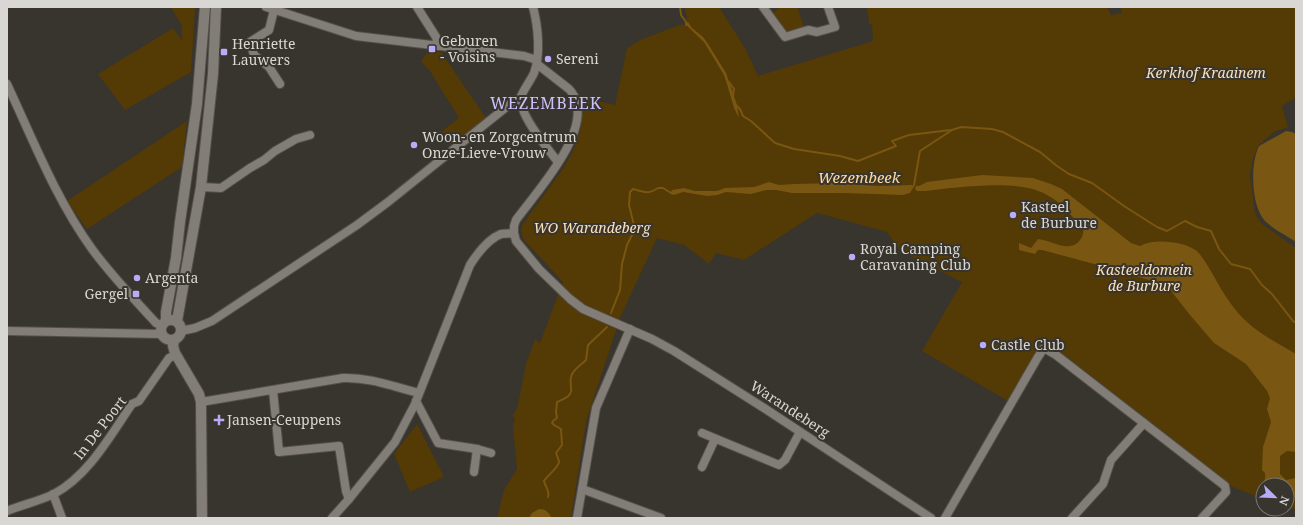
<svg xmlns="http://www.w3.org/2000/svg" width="1303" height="525" viewBox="0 0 1303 525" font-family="'Noto Serif',serif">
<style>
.green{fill:#543a04}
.water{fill:#795612}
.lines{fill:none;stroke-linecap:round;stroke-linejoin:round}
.stream{stroke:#795612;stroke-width:2}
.minor-casing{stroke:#53504b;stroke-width:10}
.secondary-casing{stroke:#53504b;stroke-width:12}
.minor{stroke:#827d76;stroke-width:8}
.secondary{stroke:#827d76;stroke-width:10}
.poi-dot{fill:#b8abf7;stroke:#38342e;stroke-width:1.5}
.labels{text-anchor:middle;stroke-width:4;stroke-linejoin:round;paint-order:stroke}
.poi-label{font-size:14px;fill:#d9d7d3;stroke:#38342e;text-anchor:start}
.park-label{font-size:14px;font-style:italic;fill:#f9e0b9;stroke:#38342e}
.street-label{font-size:14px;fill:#d9d7d3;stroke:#38342e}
.water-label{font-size:15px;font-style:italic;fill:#ffda9e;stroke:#38342e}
.quarter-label{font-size:16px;letter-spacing:1px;fill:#cbc3fc;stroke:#38342e}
</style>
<rect width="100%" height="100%" fill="#38342e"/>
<g class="green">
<polygon points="172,7 195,7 191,72 125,110 98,74 173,28 182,41 182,26 172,9"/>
<polygon points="684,7 719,7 745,48 758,76 873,41 872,24 869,24 867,7 1107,7 1111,15 1122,13 1120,7 1296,7 1296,98 1282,106 1288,127 1274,132 1258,146 1252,162 1250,175 1255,214 1262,224 1296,248 1296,509 1287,508 1287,485 1263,485 1263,499 1233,487 1189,452 1044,339 1008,401 922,351 962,282 900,251 887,232 817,213 744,260 716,253 709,264 684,245 657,238 620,318 586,422 571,518 497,518 504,490 517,469 513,427 515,418 512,416 517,409 526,364 535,339 540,343 563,282 524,240 521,231 522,225 562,170 573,151 580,131 582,114 584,109 582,98 615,105 627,48 640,40 682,24 683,25 686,25 689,28 686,22 687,17"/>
<polygon points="780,7 797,7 804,27 786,32 772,14"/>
<polygon points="429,51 441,52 486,118 453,147 442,131 459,118 430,71 421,61"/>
<polygon points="187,121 182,167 87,229 67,201"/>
<polygon points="417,424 444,477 410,492 394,454"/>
</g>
<g class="water">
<polygon points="688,22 692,28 703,37 708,44 726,73 737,105 739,118 734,108 727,84 724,75 704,42 686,25 686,23"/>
<path d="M1286,131L1292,132L1296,134V242C1286,235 1274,230 1265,221C1251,206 1250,164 1259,146Z"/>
<path d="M982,175L1033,178L1051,184L1062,189L1131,243L1140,246C1154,238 1184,241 1197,251C1209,264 1218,286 1229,301C1246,327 1270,339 1296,354V452L1287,451L1280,456V474L1286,480L1296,478V497L1287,495V485H1266C1263,480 1266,478 1265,473L1262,470L1263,447L1271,422L1267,409L1270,398L1267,391L1246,364L1214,343L1190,315L1168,287L1166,285L1109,268L1042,250H1038L1035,254L1019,250V243L1031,248L1038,239C1051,240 1070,254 1080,240C1084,235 1084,230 1082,225C1077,223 1073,217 1069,213C1063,206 1055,199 1047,195C1020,178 956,188 925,191H917L915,189L916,186H919L927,182Z"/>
<polygon points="769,182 779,185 794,184 836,183 877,186 912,185 913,188 910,193 903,195 843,193 792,193 776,190 766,190 751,194 726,192 717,195 707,196 683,192 674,195 670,194 672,190 684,188 695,191 717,191 725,188 754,187"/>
<path d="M539,509C546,509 548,512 552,518H529L532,513Z"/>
</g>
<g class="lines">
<g class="stream">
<polyline points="680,7 681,15 686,22 686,25"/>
<polyline points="729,82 734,89 733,96"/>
<polyline points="736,105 740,109 743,116 751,121 775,143 794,149 840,156 858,161 896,146 892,141 909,135 951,130"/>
<polyline points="912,188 914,185 920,151 952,130 961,127 992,129 1003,132 1040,152 1057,166 1069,174 1092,183 1124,206 1157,227 1167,231 1185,221 1197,227 1211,231 1219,249 1231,264 1250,269 1262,285 1272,294 1293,321 1296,323"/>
<path d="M611,313L620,290L622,264L627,245L634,231V225L629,205L630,192L633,189C644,192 648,195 658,188H663L671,193"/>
<path d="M548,497C550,490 545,487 544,481C547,476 559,467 559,462C559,460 557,456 556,453L562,445L561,429L554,425L552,423L553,421L557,418L556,412L557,402C564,399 573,396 571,387C571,384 570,380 571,377C573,369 580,366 586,360L588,345L607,327"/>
</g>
<defs>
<g id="minor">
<polyline points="266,7 356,36 524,56 537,60"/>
<polyline points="417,7 436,37 438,46"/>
<path d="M533,7C538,26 541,55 534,73C531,80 522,92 521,97C518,114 548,149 558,162"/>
<polyline points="763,7 785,37 808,30 817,32 835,27 828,7"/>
<polyline points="274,10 269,30 250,42 254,55 269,67 280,84"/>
<path d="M537,64L569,89C573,93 576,99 577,105C584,140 536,193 516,220L514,226V233L516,241L539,269L570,299L583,309L652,339L674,351L764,408L931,518"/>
<path d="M7,84C33,140 56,199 92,249C111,275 134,299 156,323L161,325"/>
<polyline points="201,187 221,188 250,168 264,160 275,151 296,139 310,135"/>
<polyline points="7,331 161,334"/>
<polyline points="181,331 195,328 212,321 357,225 388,202 509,105 521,97"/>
<polyline points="273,390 279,452 339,446 346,491 349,499"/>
<polyline points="416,401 438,443 477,449 491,453"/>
<path d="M201,402L343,378C370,377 394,387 419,393"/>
<polyline points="702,433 779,465 785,460 800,432"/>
<polyline points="702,467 715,439"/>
<polyline points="474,472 477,449"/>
<polyline points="582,489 661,518"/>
<polyline points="53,494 62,518"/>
<path d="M7,511C22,505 39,501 54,494C89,475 110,436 132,404L139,401L169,358L176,355"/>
<path d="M332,518L349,499L395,442L415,404L470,265C477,254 488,239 501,234C505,233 510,234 514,233"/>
<polyline points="577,518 596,408 630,329"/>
<polyline points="945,518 1038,357 1044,348 1056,355 1225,486 1226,492 1202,518"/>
<polyline points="1072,518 1103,484 1111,460 1144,423"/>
</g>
<g id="secondary">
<circle cx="171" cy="330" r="10"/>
<polyline points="166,320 166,312 176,258 180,222 197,104 205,7"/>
<polyline points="177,321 201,187 213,74 216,7"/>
<polyline points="174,340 173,346 175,353 199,394 201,402 202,518"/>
</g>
</defs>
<use href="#minor" class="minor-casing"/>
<use href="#secondary" class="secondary-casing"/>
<use href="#minor" class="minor"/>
<use href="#secondary" class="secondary"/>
</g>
<g class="poi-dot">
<rect x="428" y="45" width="8" height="8" rx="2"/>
<rect x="220" y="48" width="8" height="8" rx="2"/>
<circle cx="548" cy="59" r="4"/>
<circle cx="414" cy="145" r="4"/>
<circle cx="1013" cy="215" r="4"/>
<circle cx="852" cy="257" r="4"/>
<circle cx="137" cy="278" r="4"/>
<rect x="132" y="290" width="8" height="8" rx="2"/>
<circle cx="983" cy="345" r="4"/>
<path d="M217 414h4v4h4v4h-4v4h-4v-4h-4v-4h4z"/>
</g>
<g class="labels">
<g class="poi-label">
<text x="440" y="46">Geburen<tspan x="440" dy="16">- Voisins</tspan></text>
<text x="232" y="49">Henriette<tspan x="232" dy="16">Lauwers</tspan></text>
<text x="556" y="64">Sereni</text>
<text x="422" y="142">Woon- en Zorgcentrum<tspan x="422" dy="16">Onze-Lieve-Vrouw</tspan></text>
<text x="1021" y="212">Kasteel<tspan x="1021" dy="16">de Burbure</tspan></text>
<text x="860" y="254">Royal Camping<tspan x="860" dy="16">Caravaning Club</tspan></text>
<text x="145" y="283">Argenta</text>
<text x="128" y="299" text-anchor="end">Gergel</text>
<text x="991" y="350">Castle Club</text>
<text x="227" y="425">Jansen-Ceuppens</text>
</g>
<g class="park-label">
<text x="1206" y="78">Kerkhof Kraainem</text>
<text x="592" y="233">WO Warandeberg</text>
<text x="1144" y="275">Kasteeldomein<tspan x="1144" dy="16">de Burbure</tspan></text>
</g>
<g class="street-label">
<text transform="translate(790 409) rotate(33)" y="5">Warandeberg</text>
<text transform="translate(100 428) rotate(-52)" y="5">In De Poort</text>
</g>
<g class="water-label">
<text x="859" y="183">Wezembeek</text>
</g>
<g class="quarter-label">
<text x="546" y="109">WEZEMBEEK</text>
</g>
</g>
<rect width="1303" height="525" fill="none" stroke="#d9d7d3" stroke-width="16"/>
<g transform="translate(1275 497) rotate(113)"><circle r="19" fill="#38342e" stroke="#787570"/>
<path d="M0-3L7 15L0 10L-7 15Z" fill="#b8abf7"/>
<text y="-6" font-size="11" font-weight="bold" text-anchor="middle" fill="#d9d7d3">N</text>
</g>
</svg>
